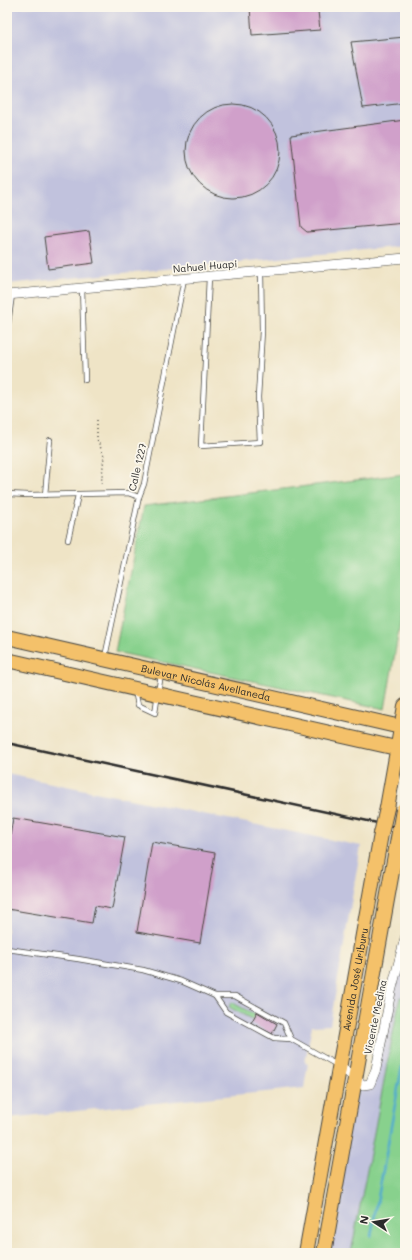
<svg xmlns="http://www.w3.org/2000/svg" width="412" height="1260" viewBox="0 0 412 1260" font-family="Mali,sans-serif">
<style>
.industrial{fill:#c1c2dd}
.green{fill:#88d18d;stroke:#5a7e5c}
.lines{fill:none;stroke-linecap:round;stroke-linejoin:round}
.stream{stroke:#50aace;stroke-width:2.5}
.building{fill:#d0a0ca}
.service-casing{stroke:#484742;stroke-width:6}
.minor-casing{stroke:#484742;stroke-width:10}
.primary-casing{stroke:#484742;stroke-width:16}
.path{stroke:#484742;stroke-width:1.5;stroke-dasharray:1 3;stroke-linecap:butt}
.service{stroke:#fff;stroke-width:4.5}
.minor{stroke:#fff;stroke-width:9}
.primary{stroke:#f4c16a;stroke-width:14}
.rail{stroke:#2b2b2b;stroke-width:2.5}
.primary-bridge-casing{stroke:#484742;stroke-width:16;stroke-linecap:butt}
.primary-bridge{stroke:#f4c16a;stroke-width:14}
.labels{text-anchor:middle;stroke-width:3.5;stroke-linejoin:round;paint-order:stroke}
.street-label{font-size:10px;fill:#2b2b2b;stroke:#fbf7ec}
</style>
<rect width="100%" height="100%" fill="#fbf7ec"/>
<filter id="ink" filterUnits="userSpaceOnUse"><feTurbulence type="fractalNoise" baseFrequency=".025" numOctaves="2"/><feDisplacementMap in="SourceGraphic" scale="8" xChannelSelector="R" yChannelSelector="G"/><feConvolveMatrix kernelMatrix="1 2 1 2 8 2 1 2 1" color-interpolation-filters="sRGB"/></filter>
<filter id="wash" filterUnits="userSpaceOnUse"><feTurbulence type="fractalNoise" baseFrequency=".012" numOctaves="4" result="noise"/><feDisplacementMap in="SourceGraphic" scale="16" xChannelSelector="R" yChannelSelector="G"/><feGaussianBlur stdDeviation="0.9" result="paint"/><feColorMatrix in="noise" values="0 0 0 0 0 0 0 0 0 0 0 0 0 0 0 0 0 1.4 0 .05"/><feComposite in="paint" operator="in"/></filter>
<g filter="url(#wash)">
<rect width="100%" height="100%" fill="#efe4c6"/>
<g class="industrial">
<polygon points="7,7 405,7 405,246 7,284"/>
<polygon points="7,774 361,846 330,1025 312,1026 305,1062 308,1063 304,1088 7,1118"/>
<polygon points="405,938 405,1253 324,1253 355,1079 370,1084"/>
</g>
<g class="green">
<polygon points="405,474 405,596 385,709 115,652 144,506"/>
<polygon points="400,997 405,998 405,1253 351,1253"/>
<polygon points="231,1002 256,1015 253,1020 229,1007"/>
</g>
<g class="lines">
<polyline class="stream" points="371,1236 405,1050"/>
</g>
<g id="blocks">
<g class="building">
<polygon points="250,7 301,7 302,12 318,11 320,30 252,35"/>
<polygon points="405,37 405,103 363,108 351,42"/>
<circle cx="233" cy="151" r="47"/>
<polygon points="405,120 405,223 307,232 301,227 291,135"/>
<polygon points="89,231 94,263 48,269 44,237"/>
<polygon points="13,818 125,837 112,909 95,906 92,923 7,909 7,855"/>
<polygon points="152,842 215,853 200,943 137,932"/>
<polygon points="257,1012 277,1024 272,1034 251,1023"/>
</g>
</g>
</g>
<g filter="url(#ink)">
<use href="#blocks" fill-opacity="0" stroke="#484742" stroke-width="1"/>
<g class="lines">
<defs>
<g id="service">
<polyline points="209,277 201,446 260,442 258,397 262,331 261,272"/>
<polyline points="82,288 85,380"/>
<polyline points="7,331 12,295"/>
<polyline points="7,494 29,495 128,493 139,497"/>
<polyline points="45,495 50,440"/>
<polyline points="68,540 78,495"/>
<polyline points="105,657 139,497 144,484 184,279"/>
<polyline points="135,691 138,705 155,713 161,674"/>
<polyline points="7,949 78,959 143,970 181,981 215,996 235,996 284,1023 291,1039"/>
<polyline points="215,996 226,1012 274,1038 291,1039 337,1065"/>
</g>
<g id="minor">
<polyline points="7,295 405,258"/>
<polyline points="340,1066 363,1085 370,1084 376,1069 391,992 405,938"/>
</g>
<g id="primary">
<path id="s1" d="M7,637L405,728"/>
<polyline points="7,660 405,750"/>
<polyline points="387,808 405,706"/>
<path id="s2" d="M306,1253L381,834"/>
<polyline points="324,1253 398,838"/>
</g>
</defs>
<use href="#service" class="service-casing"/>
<use href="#minor" class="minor-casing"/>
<use href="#primary" class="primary-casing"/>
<polyline class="path" points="97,420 97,439 104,456 101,486"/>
<use href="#service" class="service"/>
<use href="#minor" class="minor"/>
<use href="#primary" class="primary"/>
<polyline class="rail" points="7,743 405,829"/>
<defs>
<g id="primary-bridge">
<polyline points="381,834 387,808"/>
<polyline points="398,838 403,810"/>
</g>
</defs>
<use href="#primary-bridge" class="primary-bridge-casing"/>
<use href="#primary-bridge" class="primary-bridge"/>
</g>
</g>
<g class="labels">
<g class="street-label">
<text transform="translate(205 266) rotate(-5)" y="4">Nahuel Huapi</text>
<text transform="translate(137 467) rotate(-77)" y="4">Calle 1227</text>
<text dy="4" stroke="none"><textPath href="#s1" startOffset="204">Bulevar Nicolás Avellaneda</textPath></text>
<text dy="4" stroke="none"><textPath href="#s2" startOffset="278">Avenida José Uriburu</textPath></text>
<text transform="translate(375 1017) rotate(-78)" y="4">Vicente Medina</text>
</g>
</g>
<rect width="412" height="1260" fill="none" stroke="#fbf7ec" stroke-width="24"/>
<g transform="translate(374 1222) rotate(282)" stroke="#fbf7ec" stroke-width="3" paint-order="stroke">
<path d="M0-3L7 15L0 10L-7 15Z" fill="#2b2b2b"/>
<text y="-6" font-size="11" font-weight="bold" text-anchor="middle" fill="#2b2b2b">N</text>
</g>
</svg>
